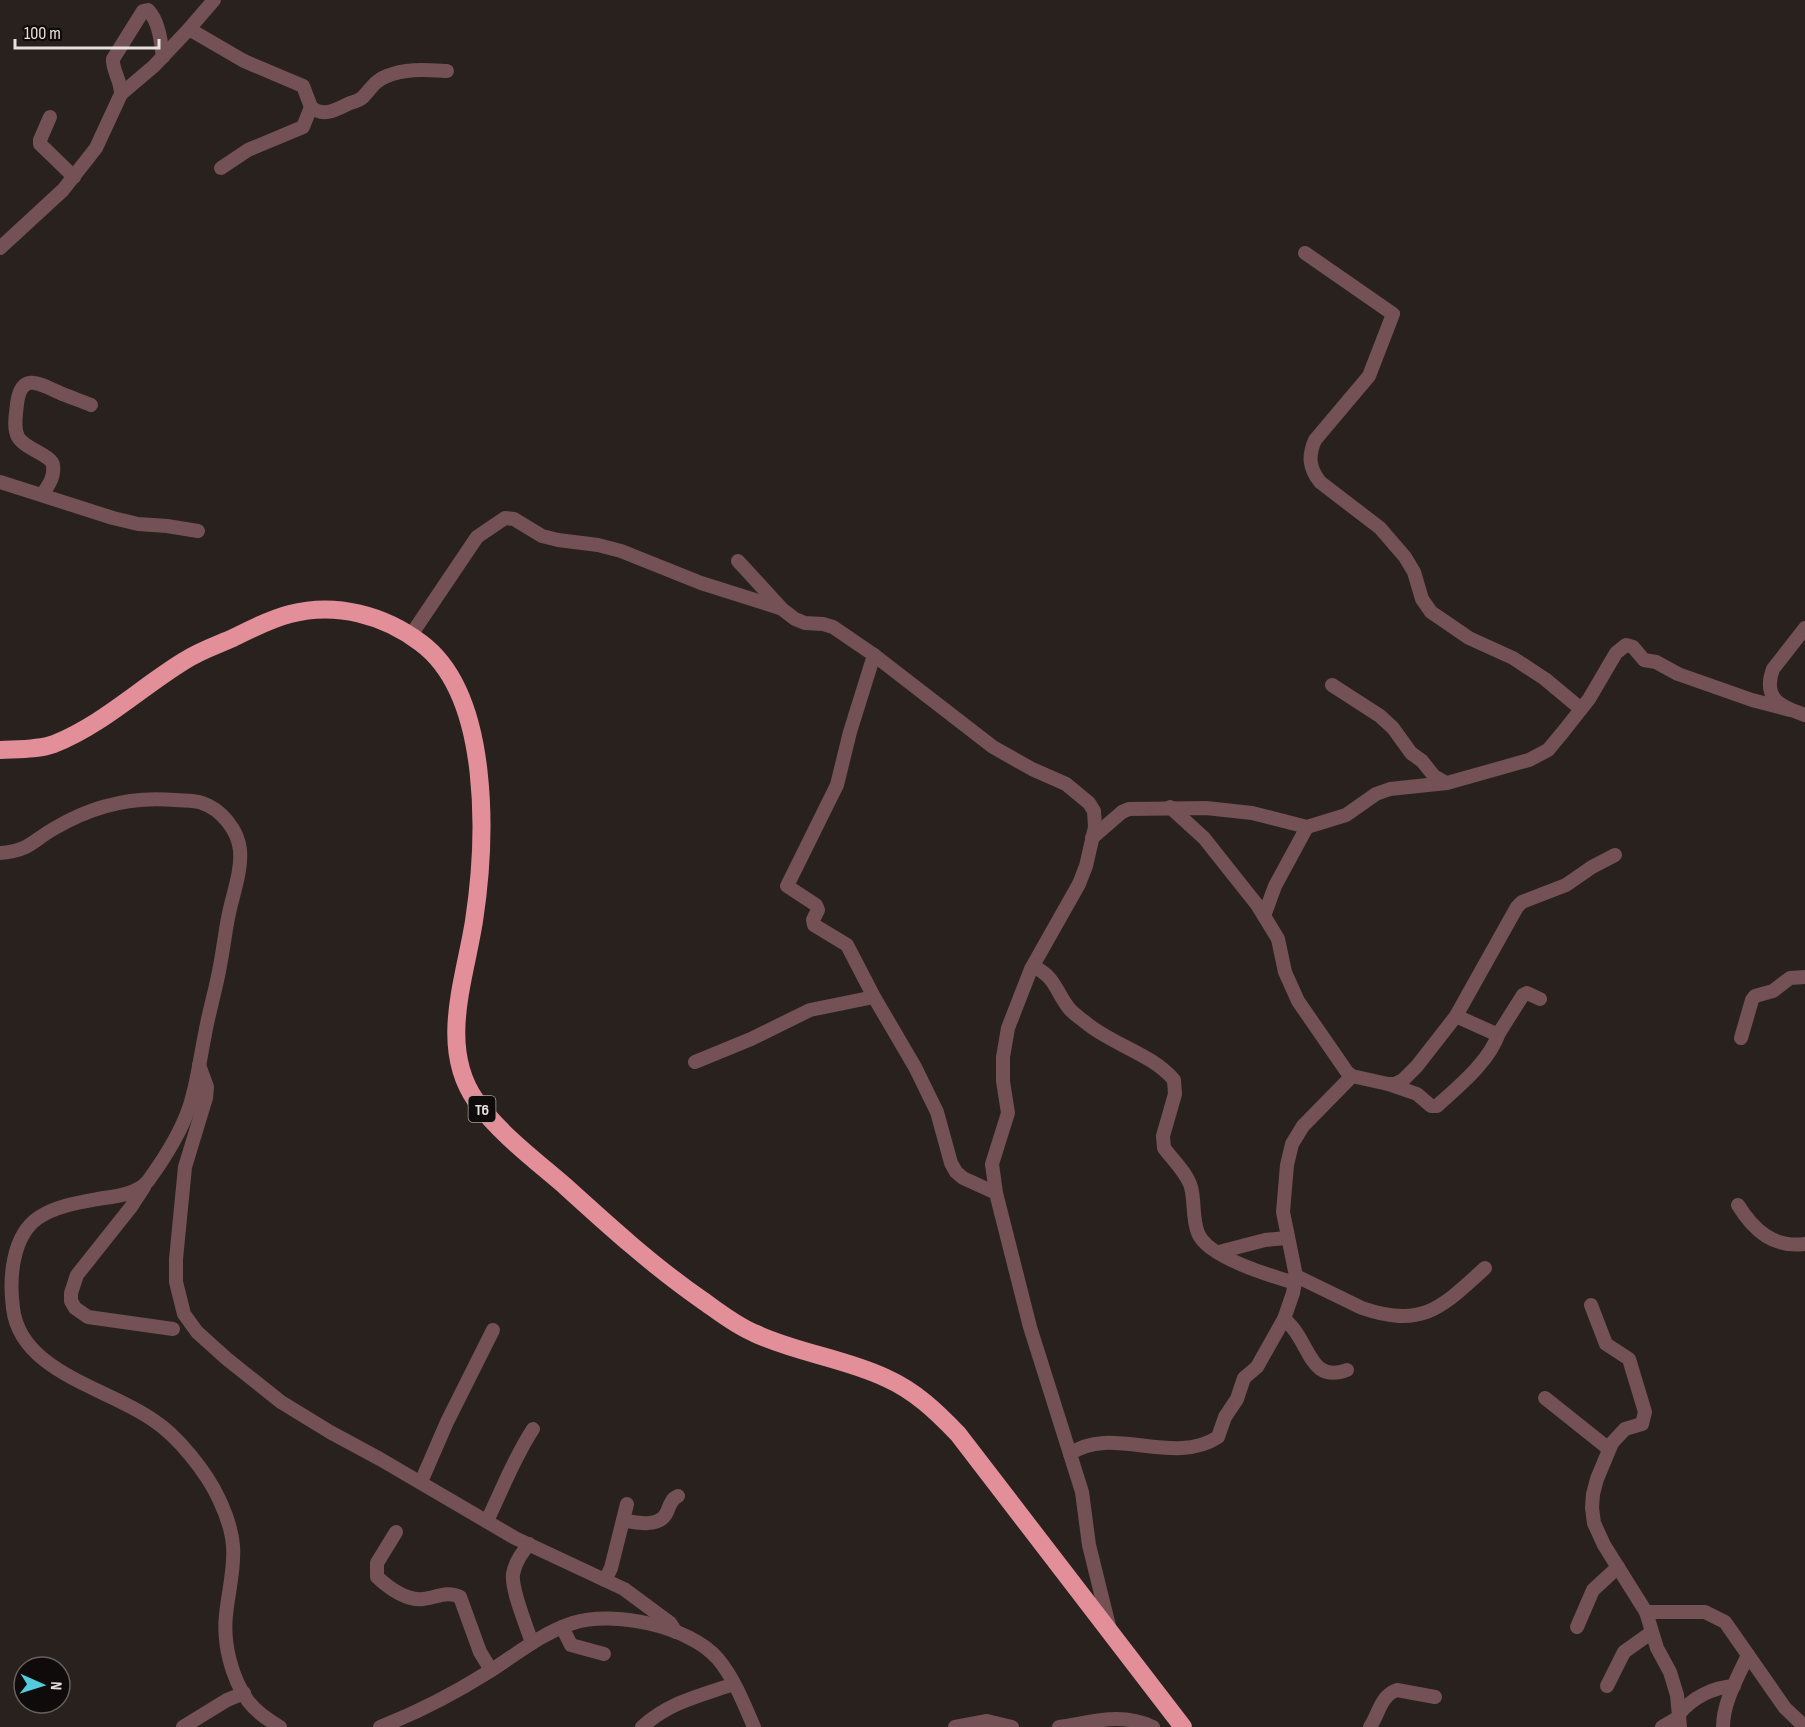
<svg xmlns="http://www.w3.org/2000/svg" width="1805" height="1727" viewBox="0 0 1805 1727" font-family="'Sofia Sans Condensed',sans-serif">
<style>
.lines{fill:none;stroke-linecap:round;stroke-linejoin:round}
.minor{stroke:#735155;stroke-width:14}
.highway{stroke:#e38f99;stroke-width:18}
.labels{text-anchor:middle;stroke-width:5;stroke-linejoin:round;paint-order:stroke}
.shield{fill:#0f0b0a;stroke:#a6a19e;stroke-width:1.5}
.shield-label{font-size:16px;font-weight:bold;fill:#e6e1de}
</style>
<rect width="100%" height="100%" fill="#29211d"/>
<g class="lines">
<g class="minor">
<path d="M189,29L244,61L303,86L311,107C324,118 337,109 350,103C354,102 360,100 363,97C371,89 375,80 387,76C406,68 427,70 447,71"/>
<path d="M121,94C121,80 112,70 113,59L143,11L148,10C159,21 161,42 163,57"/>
<polyline points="50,117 40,140 40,144 74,177"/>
<polyline points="221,168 248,150 303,127 311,107"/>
<polyline points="0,248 63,190 96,148 121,94 154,66 189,29 214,0"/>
<path d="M1305,253L1393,314L1369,376L1315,440C1308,456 1309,468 1320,482L1380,528L1405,557L1414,572L1422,599L1431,612L1469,638L1513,658L1545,679L1581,709"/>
<polyline points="0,482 113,518 138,524 167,526 198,531"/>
<path d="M42,495C48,486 55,477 53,465C51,455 25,449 18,437C13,427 16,415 17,404C21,372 39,383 60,393C70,397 81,401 91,405"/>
<polyline points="738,561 782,609 795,619 805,623 823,624 833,627 874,655 993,747 1032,769 1066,784 1089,803 1094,811 1095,827 1086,866 1079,884 1031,969 1008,1028 1003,1057 1003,1081 1008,1113 992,1164 996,1193 1030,1327 1082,1492 1089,1545 1109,1626"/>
<path d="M1805,628L1773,669C1762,699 1781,707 1805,715"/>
<polyline points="411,635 477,537 505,518 514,519 542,536 558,540 598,545 621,551 701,583 780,608"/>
<polyline points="874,655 850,732 837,785 787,886 816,905 818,910 813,920 814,925 847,945 874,997 915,1067 937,1112 951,1163 956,1172 963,1178 996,1193"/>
<polyline points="1332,685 1380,716 1393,728 1411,753 1422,761 1434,776 1446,783"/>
<polyline points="1170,807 1204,838 1258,906 1278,939 1285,972 1298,1001 1347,1072 1352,1076 1388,1084 1395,1084 1403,1080 1417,1066 1456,1016 1517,907 1522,902 1566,885 1592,867 1615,855"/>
<polyline points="1092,838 1122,812 1129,809 1206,808 1252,813 1307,827 1346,815 1376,794 1390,789 1447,783 1529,760 1548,750 1563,732 1589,699 1616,653 1626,645 1633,647 1644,660 1656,662 1678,674 1752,700 1790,710"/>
<path d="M0,853C29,851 32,841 55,828C92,806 132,796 175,800C184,801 194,800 202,803C221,809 238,830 240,850C242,872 232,896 228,918C225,934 223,950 220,966C216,989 209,1011 205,1034C200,1058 197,1085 189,1108C180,1134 164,1159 148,1181C138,1193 119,1196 104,1198C82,1202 57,1205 38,1218C12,1236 9,1279 13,1308C20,1372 108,1388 153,1420C178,1436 207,1473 219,1499C226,1514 232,1530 233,1546C235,1568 228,1593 226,1615C223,1643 231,1677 248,1701C256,1712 268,1720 280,1727"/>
<polyline points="1264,916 1275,886 1307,827"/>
<path d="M1033,966C1056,978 1054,988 1068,1007C1072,1013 1080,1018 1085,1022C1112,1045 1151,1053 1174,1080L1175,1094L1163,1136L1164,1148C1173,1160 1187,1173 1191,1187C1195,1202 1192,1218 1198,1233C1207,1257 1271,1276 1295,1283"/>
<polyline points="1456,1016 1496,1034 1499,1033 1523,995 1527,993 1540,999"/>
<polyline points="1741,1038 1752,1000 1755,996 1773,991 1790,978 1805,977"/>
<polyline points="695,1062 751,1039 810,1010 874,997"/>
<polyline points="199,1065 207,1087 206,1098 185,1167 176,1259 176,1282 184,1314 197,1332 227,1359 281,1402 330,1432 380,1459 515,1538 624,1589 670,1623 676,1632"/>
<path d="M1388,1084L1417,1094L1431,1106H1437C1459,1086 1489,1062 1499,1033"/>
<polyline points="144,1187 131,1207 77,1275 71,1293 71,1301 75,1308 88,1317 173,1329"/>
<path d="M1738,1205C1754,1231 1774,1248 1805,1244"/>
<polyline points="1219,1252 1265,1240 1287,1238"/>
<path d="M1296,1276L1362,1308C1423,1329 1442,1307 1485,1268"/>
<polyline points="1591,1305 1606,1344 1629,1359 1645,1412 1642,1424 1625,1429 1612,1443 1597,1479 1593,1494 1592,1508 1594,1523 1604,1545 1646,1612 1657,1648 1670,1672 1677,1695 1680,1727"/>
<path d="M1284,1319C1290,1324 1295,1330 1299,1337C1312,1358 1317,1381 1347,1370"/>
<polyline points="1545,1398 1609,1449"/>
<path d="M1070,1454C1111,1424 1173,1467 1218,1437L1225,1417L1237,1399L1244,1378L1257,1367L1284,1319L1293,1293L1296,1276L1283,1212L1287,1165L1292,1144L1303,1126L1352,1076"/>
<polyline points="421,1482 447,1422 493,1330"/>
<path d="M623,1520C637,1523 660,1528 667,1512C670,1505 671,1499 678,1496"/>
<path d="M487,1521C502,1490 514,1458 533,1429"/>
<path d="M396,1532L377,1563V1577C389,1588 406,1601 423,1599C436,1598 447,1590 460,1597L480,1652L491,1670"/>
<path d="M529,1544C522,1553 515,1562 513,1574C511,1590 527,1627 532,1643"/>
<polyline points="605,1580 611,1568 627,1504"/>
<polyline points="1646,1612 1705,1612 1725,1622 1785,1708 1805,1727"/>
<polyline points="562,1627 571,1645 604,1654"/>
<polyline points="1577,1627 1593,1590 1618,1567"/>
<polyline points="1607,1686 1624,1652 1652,1632"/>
<path d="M1679,1714C1692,1698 1713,1687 1734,1686"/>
<polyline points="183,1727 227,1700 244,1693"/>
<path d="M380,1727C419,1712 455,1693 490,1671C517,1654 542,1633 573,1623C613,1610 690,1626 718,1659C734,1678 744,1704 754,1727"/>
<path d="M642,1727C670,1702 699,1696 734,1684"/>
<polyline points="955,1727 987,1721 1012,1727"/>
<path d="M1059,1727C1093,1722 1121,1712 1153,1727"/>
<path d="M1370,1727C1379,1714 1380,1696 1397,1690L1435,1697"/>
<polyline points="1662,1727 1679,1717"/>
<path d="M1723,1727C1723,1702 1738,1677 1748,1655"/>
</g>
<path class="highway" d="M0,750C17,749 37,750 54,744C102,725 140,688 184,661C199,651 217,645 233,638C251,629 270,619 290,614C336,602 384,615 421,643C492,696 486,842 474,921C465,979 438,1047 476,1101C500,1134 535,1160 565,1186C609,1226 653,1266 702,1300C719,1312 735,1325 754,1333C796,1353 844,1358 886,1378C915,1391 936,1411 958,1434L1183,1727"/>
</g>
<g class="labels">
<rect class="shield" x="468.5" y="1096" width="27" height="26" rx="4.5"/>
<g class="shield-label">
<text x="482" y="1115">T6</text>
</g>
</g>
<g transform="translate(42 1685) rotate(93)"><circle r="28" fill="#0f0b0a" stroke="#65615f" stroke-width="1.5"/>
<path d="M0-4.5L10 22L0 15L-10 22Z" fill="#54cadd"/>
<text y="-9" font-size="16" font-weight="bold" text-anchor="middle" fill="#e6e1de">N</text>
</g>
<path d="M15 39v9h144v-9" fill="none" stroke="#e6e1de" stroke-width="3"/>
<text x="24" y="39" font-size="18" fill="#e6e1de" stroke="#0f0b0a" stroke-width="4.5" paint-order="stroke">100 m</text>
</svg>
